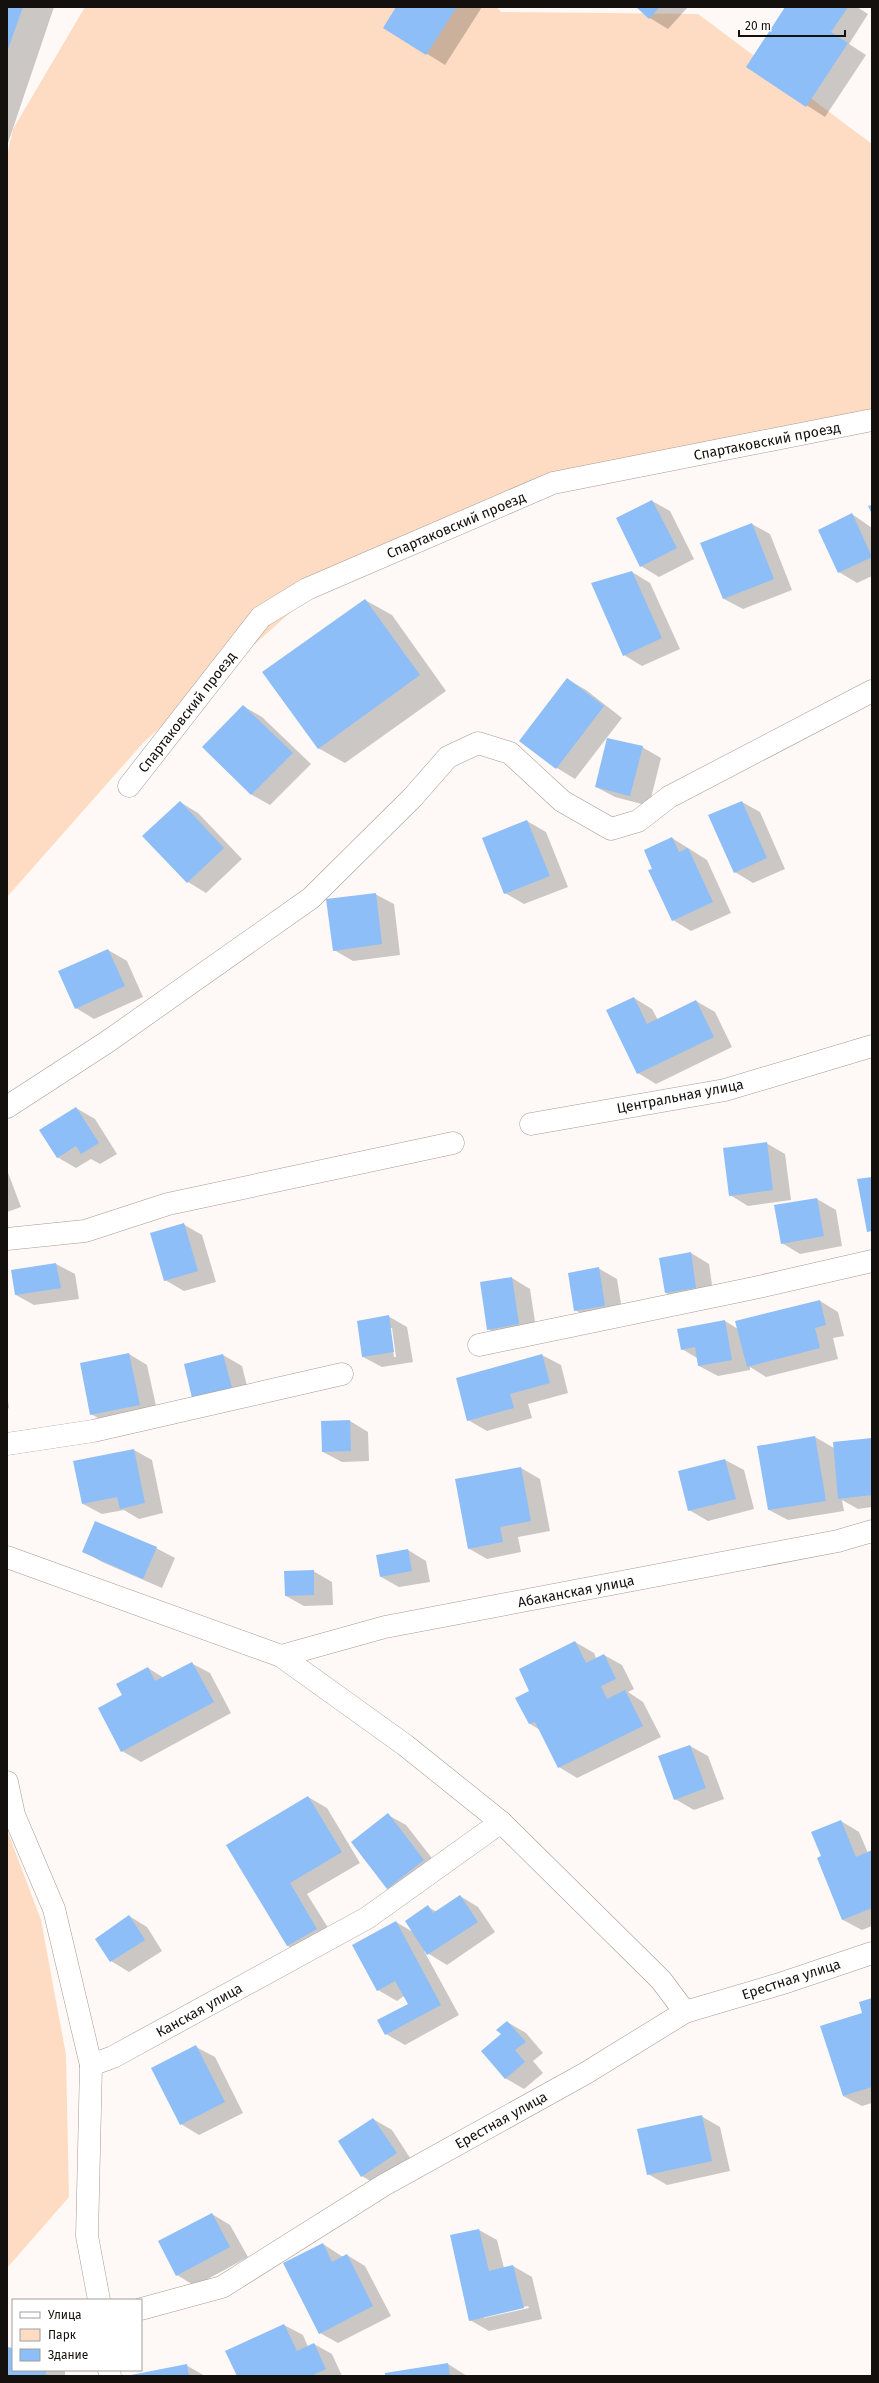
<svg xmlns="http://www.w3.org/2000/svg" width="879" height="2383" viewBox="0 0 879 2383" font-family="'Fira Sans',sans-serif">
<style>
.green{fill:#fedcc3}
.shadow{fill:#0003;fill-rule:evenodd}
.building{fill:#8dbef8}
.lines{fill:none;stroke-linecap:round;stroke-linejoin:round}
.minor-casing{stroke:#a59b94;stroke-width:23}
.minor{stroke:#fff;stroke-width:22}
.labels{text-anchor:middle;stroke-width:3;stroke-linejoin:round;paint-order:stroke}
.street-label{font-size:14px;fill:#14100d;stroke:#fff}
</style>
<rect width="100%" height="100%" fill="#fef9f6"/>
<g class="green">
<polygon points="85,7 497,7 501,12 698,14 872,144 872,415 605,473 309,596 143,743 7,897 7,156 13,129"/>
<polygon points="7,1830 41,1920 66,2055 69,2197 7,2268"/>
</g>
<g class="shadow">
<polygon points="7,7 54,7 7,146"/>
<polygon points="397,7 482,7 445,65 384,27"/>
<polygon points="637,7 688,7 668,29 650,18"/>
<polygon points="786,7 857,7 868,14 849,44 866,55 825,117 747,67"/>
<polygon points="652,501 670,511 694,559 659,577 641,566"/>
<polygon points="852,514 872,528 872,576 857,583 839,572"/>
<polygon points="752,524 770,534 792,590 743,609 724,599"/>
<polygon points="632,572 650,583 680,649 642,666 624,655"/>
<polygon points="365,600 392,615 446,691 345,763 318,748"/>
<polygon points="567,679 586,690 622,718 575,779 557,768 520,741"/>
<polygon points="243,706 262,717 311,764 270,805 252,795 203,747"/>
<polygon points="642,747 661,758 649,806 615,797 596,787"/>
<polygon points="180,802 198,813 242,859 206,893 188,882 144,837"/>
<polygon points="742,802 760,812 785,869 753,883 735,872"/>
<polygon points="527,821 546,832 568,887 524,904 505,893"/>
<polygon points="672,838 707,860 731,913 691,931 673,920 654,869"/>
<polygon points="375,894 394,904 400,955 353,961 334,950"/>
<polygon points="108,950 127,961 143,997 94,1019 76,1008"/>
<polygon points="634,998 652,1009 658,1020 696,1001 715,1012 732,1047 656,1084 638,1073"/>
<polygon points="76,1108 95,1119 117,1154 100,1164 91,1159 76,1168 57,1157"/>
<polygon points="766,1143 785,1154 791,1200 748,1206 730,1195"/>
<polygon points="7,1170 21,1207 7,1212"/>
<polygon points="817,1199 836,1210 842,1246 800,1254 782,1243"/>
<polygon points="183,1224 202,1235 216,1282 184,1291 165,1280"/>
<polygon points="691,1253 709,1264 714,1298 684,1303 666,1293"/>
<polygon points="56,1264 75,1274 79,1299 34,1305 16,1295 12,1270"/>
<polygon points="598,1268 617,1279 623,1316 594,1321 575,1310"/>
<polygon points="512,1278 530,1289 537,1335 507,1340 488,1329"/>
<polygon points="820,1301 838,1312 844,1336 833,1338 838,1359 766,1377 750,1367 750,1370 718,1376 699,1366 697,1358 682,1349 725,1321 738,1329"/>
<path d="M388,1316L407,1327L413,1362L382,1367L363,1357L358,1321ZM390,1328H392L396,1357H394Z"/>
<polygon points="129,1354 147,1365 158,1415 110,1425 91,1414"/>
<polygon points="223,1355 242,1366 250,1398 211,1408"/>
<polygon points="542,1355 561,1365 568,1393 528,1404 532,1418 487,1431 468,1420"/>
<polygon points="7,1393 9,1408 7,1409"/>
<polygon points="350,1421 368,1432 369,1461 342,1462 323,1452"/>
<polygon points="815,1437 834,1448 872,1439 872,1507 858,1509 842,1500 844,1511 788,1520 769,1510"/>
<polygon points="134,1450 152,1460 163,1513 139,1519 124,1510 102,1514 83,1504"/>
<polygon points="725,1460 744,1470 754,1509 708,1521 689,1510"/>
<polygon points="521,1468 540,1479 550,1531 518,1537 521,1552 487,1559 468,1548 456,1480"/>
<polygon points="156,1548 175,1558 162,1588 102,1562 83,1551"/>
<polygon points="408,1550 426,1561 430,1582 399,1587 381,1577"/>
<polygon points="313,1571 332,1582 333,1605 304,1606 286,1596"/>
<polygon points="575,1642 594,1653 596,1658 604,1655 622,1665 634,1689 628,1692 643,1702 661,1737 577,1778 559,1767 540,1730 530,1724 517,1698 531,1691"/>
<polygon points="191,1663 210,1673 231,1713 141,1762 122,1751 124,1695 148,1668 164,1678"/>
<polygon points="690,1746 708,1756 724,1799 694,1810 675,1799"/>
<polygon points="308,1797 327,1808 360,1863 307,1894 335,1939 306,1956 288,1946 227,1845"/>
<polygon points="388,1815 406,1825 442,1871 406,1899 388,1889 352,1842"/>
<polygon points="841,1821 859,1832 868,1853 872,1852 872,1926 862,1930 843,1920 818,1858 822,1857"/>
<polygon points="460,1896 478,1907 495,1932 447,1965 424,1951 459,2015 405,2045 386,2034 409,2005 404,1996 397,2001 378,1990 396,1922 413,1932 428,1907 437,1912"/>
<polygon points="129,1916 147,1927 162,1951 129,1972 111,1961"/>
<polygon points="872,1999 872,2103 862,2106 843,2096 863,2014"/>
<polygon points="507,2022 526,2033 543,2053 533,2061 543,2073 524,2089 505,2078 502,2034"/>
<polygon points="196,2047 215,2057 243,2113 199,2135 181,2124"/>
<polygon points="701,2116 720,2127 730,2171 667,2185 648,2174"/>
<polygon points="373,2119 392,2130 414,2164 380,2187 362,2176"/>
<polygon points="212,2214 230,2225 248,2257 195,2286 177,2275"/>
<path d="M479,2230L497,2240L504,2268L513,2266L532,2277L542,2319L489,2331L470,2320ZM528,2306L529,2308L484,2318V2316Z"/>
<polygon points="323,2244 343,2257 347,2255 365,2266 391,2316 338,2343 320,2333"/>
<polygon points="284,2325 303,2335 308,2347 314,2344 332,2354 342,2376 238,2376"/>
<polygon points="7,2348 13,2349 13,2370 65,2370 65,2376 7,2376"/>
<polygon points="448,2364 467,2376 386,2376"/>
<polygon points="186,2365 205,2376 133,2376"/>
</g>
<g class="building">
<polygon points="7,7 23,7 7,52"/>
<polygon points="396,7 457,7 426,55 383,28"/>
<polygon points="636,7 660,7 649,19"/>
<polygon points="785,7 848,7 831,32 848,43 806,107 746,67"/>
<polygon points="652,500 677,548 640,567 616,518"/>
<polygon points="872,505 872,514 868,506"/>
<polygon points="852,513 872,557 838,573 818,530"/>
<polygon points="752,523 774,579 723,599 700,543"/>
<polygon points="632,571 662,638 623,656 591,583"/>
<polygon points="365,599 420,675 318,749 262,672"/>
<polygon points="567,678 604,706 556,769 519,741"/>
<polygon points="243,705 293,753 251,795 202,747"/>
<polygon points="607,738 643,746 630,796 595,787"/>
<polygon points="180,801 224,848 187,883 142,836"/>
<polygon points="742,801 767,858 734,873 708,815"/>
<polygon points="527,820 550,876 504,894 482,838"/>
<polygon points="672,837 679,852 688,848 713,902 672,921 648,870 652,869 644,850"/>
<polygon points="376,893 382,944 333,951 326,899"/>
<polygon points="108,949 125,986 75,1009 58,971"/>
<polygon points="634,997 647,1024 696,1000 714,1037 637,1074 606,1010"/>
<polygon points="76,1107 99,1143 81,1154 76,1146 57,1158 39,1130"/>
<polygon points="767,1142 773,1190 729,1196 723,1148"/>
<polygon points="872,1177 872,1231 867,1232 857,1179"/>
<polygon points="817,1198 824,1236 781,1244 774,1205"/>
<polygon points="184,1223 198,1271 164,1281 150,1233"/>
<polygon points="691,1252 696,1288 665,1293 659,1258"/>
<polygon points="56,1263 61,1288 15,1295 11,1270"/>
<polygon points="599,1267 605,1306 574,1311 568,1273"/>
<polygon points="512,1277 519,1324 487,1330 480,1282"/>
<polygon points="820,1300 826,1325 815,1328 820,1348 747,1367 735,1321"/>
<polygon points="389,1315 394,1352 362,1357 357,1321"/>
<polygon points="725,1320 732,1360 698,1366 695,1347 681,1350 677,1329"/>
<polygon points="129,1353 140,1405 90,1415 80,1363"/>
<polygon points="223,1354 232,1388 192,1398 184,1364"/>
<polygon points="542,1354 550,1383 510,1394 514,1408 467,1421 456,1378"/>
<polygon points="350,1420 351,1451 322,1452 321,1421"/>
<polygon points="815,1436 826,1501 768,1510 757,1446"/>
<polygon points="872,1438 872,1495 838,1499 833,1442"/>
<polygon points="134,1449 145,1503 120,1509 117,1497 82,1504 73,1461"/>
<polygon points="725,1459 736,1499 688,1511 678,1471"/>
<polygon points="521,1467 531,1521 500,1527 503,1542 468,1549 455,1479"/>
<polygon points="95,1521 157,1547 143,1579 82,1552"/>
<polygon points="408,1549 412,1571 380,1577 376,1555"/>
<polygon points="314,1570 314,1595 285,1596 284,1571"/>
<polygon points="575,1641 586,1663 604,1654 616,1679 601,1686 607,1699 625,1690 643,1726 558,1768 535,1722 529,1724 515,1698 529,1691 519,1669"/>
<polygon points="192,1662 214,1702 121,1752 98,1708 122,1695 116,1684 148,1667 155,1681"/>
<polygon points="690,1745 706,1788 674,1800 658,1756"/>
<polygon points="308,1796 342,1852 290,1883 317,1929 287,1946 226,1845"/>
<polygon points="388,1813 424,1860 387,1889 351,1842"/>
<polygon points="841,1820 856,1857 872,1850 872,1908 842,1920 817,1858 821,1856 811,1832"/>
<polygon points="460,1895 478,1922 427,1955 405,1921 428,1905 433,1913"/>
<polygon points="129,1915 145,1940 110,1962 95,1939"/>
<polygon points="396,1921 441,2005 385,2035 377,2020 408,2004 395,1981 377,1991 352,1945"/>
<polygon points="872,1998 872,2087 843,2096 820,2026 862,2013 859,2002"/>
<polygon points="507,2021 526,2042 515,2050 525,2062 505,2079 481,2051 501,2034 496,2030"/>
<polygon points="196,2045 225,2102 180,2125 151,2068"/>
<polygon points="702,2115 712,2161 647,2175 637,2129"/>
<polygon points="373,2118 397,2153 361,2177 338,2141"/>
<polygon points="212,2213 230,2247 176,2276 158,2241"/>
<polygon points="479,2229 489,2271 513,2265 524,2308 469,2321 450,2235"/>
<polygon points="323,2243 332,2262 347,2254 373,2306 319,2334 283,2263"/>
<polygon points="284,2324 297,2351 314,2343 326,2369 311,2376 237,2376 225,2351"/>
<polygon points="7,2347 13,2348 13,2370 46,2370 46,2376 7,2376"/>
<polygon points="448,2363 450,2376 385,2376 385,2373"/>
<polygon points="187,2364 189,2376 131,2376 131,2375"/>
</g>
<g class="lines">
<defs>
<g id="minor">
<polyline points="129,786 261,617 307,589 553,483 872,420"/>
<polyline points="7,1107 107,1042 311,898 413,797 448,757 478,743 510,753 562,801 611,829 638,821 669,797 872,691"/>
<polyline points="531,1124 725,1090 872,1046"/>
<polyline points="7,1239 85,1231 168,1204 453,1143"/>
<polyline points="479,1345 754,1288 872,1261"/>
<polyline points="7,1444 93,1431 342,1374"/>
<polyline points="7,1557 281,1656 405,1745 501,1822 661,1980 685,2012"/>
<polyline points="281,1656 385,1627 838,1541 872,1531"/>
<polyline points="7,1782 14,1815 54,1909 91,2065"/>
<polyline points="99,2300 87,2236 91,2065 113,2057 367,1918 501,1822"/>
<polyline points="141,2309 222,2287 384,2185 586,2073 685,2012 783,1983 872,1953"/>
<polyline points="109,2370 110,2376"/>
</g>
</defs>
<use href="#minor" class="minor-casing"/>
<use href="#minor" class="minor"/>
</g>
<g class="labels">
<g class="street-label">
<text transform="translate(767 441) rotate(-11)" y="5">Спартаковский проезд</text>
<text transform="translate(456 525) rotate(-23)" y="5">Спартаковский проезд</text>
<text transform="translate(187 712) rotate(-52)" y="5">Спартаковский проезд</text>
<text transform="translate(680 1096) rotate(-11)" y="5">Центральная улица</text>
<text transform="translate(576 1591) rotate(-11)" y="5">Абаканская улица</text>
<text transform="translate(791 1979) rotate(-18)" y="5">Ерестная улица</text>
<text transform="translate(199 2010) rotate(-29)" y="5">Канская улица</text>
<text transform="translate(501 2120) rotate(-29)" y="5">Ерестная улица</text>
</g>
</g>
<rect width="879" height="2383" fill="none" stroke="#14100d" stroke-width="16"/>
<rect x="12" y="2299" width="130" height="72" fill="#ffffff" stroke="#a19f9e"/>
<rect x="20" y="2312" width="20" height="6" fill="#ffffff" stroke="#a19f9e"/>
<text x="48" y="2319" font-size="12" fill="#14100d">Улица</text>
<rect x="20" y="2329" width="20" height="12" fill="#fedcc3" stroke="#a19f9e"/>
<text x="48" y="2339" font-size="12" fill="#14100d">Парк</text>
<rect x="20" y="2349" width="20" height="12" fill="#8dbef8" stroke="#a19f9e"/>
<text x="48" y="2359" font-size="12" fill="#14100d">Здание</text>
<path d="M739 30v6h106v-6" fill="none" stroke="#14100d" stroke-width="2"/>
<text x="745" y="30" font-size="12" fill="#14100d" stroke="#ffffff" stroke-width="3" paint-order="stroke">20 m</text>
</svg>
